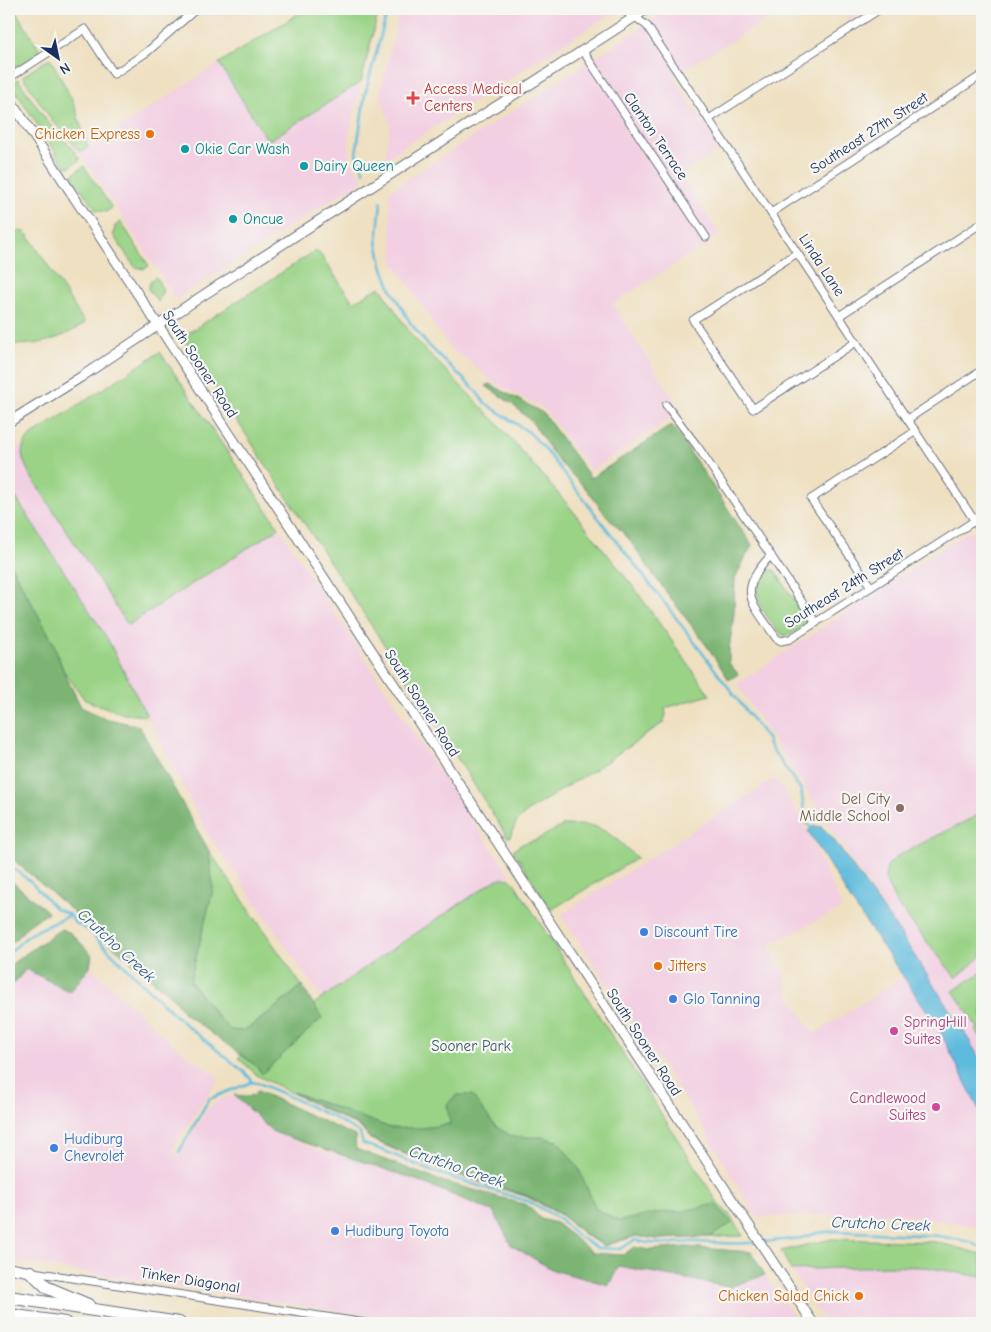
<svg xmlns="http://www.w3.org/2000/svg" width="991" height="1332" viewBox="0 0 991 1332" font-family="'Comic Neue',sans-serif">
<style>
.built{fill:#f2cfe2}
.green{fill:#9ad386;stroke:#5a8172}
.forest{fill:#7bb573;stroke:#4b7268}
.water{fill:#5fbbdd;stroke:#3d759e}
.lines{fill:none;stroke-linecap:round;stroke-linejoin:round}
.stream{stroke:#5fbbdd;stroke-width:2.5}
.minor-casing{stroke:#656d81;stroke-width:9}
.tertiary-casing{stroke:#656d81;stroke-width:11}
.secondary-casing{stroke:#656d81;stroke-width:11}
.motorway-casing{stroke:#656d81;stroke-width:14}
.minor{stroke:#fff;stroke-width:7}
.tertiary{stroke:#fff;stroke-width:9}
.secondary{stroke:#fff;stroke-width:9}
.motorway{stroke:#fff;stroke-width:12}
.health-dot{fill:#e0444e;stroke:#f6f6f2;stroke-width:2}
.food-dot{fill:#e8710a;stroke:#f6f6f2;stroke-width:2}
.culture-dot{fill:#0f9aa8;stroke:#f6f6f2;stroke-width:2}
.education-dot{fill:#8d6e63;stroke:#f6f6f2;stroke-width:2}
.shop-dot{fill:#3f7fe0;stroke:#f6f6f2;stroke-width:2}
.hotel-dot{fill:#d1479c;stroke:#f6f6f2;stroke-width:2}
.labels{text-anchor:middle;stroke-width:4.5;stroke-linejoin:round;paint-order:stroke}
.health-label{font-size:15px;fill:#be3a42;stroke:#f6f6f2;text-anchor:start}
.street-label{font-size:15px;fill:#1b2f5e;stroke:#f6f6f2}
.food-label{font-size:15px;fill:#c56008;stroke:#f6f6f2;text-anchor:end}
.culture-label{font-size:15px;fill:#0d838f;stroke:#f6f6f2;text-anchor:start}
.education-label{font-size:15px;fill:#785e54;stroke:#f6f6f2;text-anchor:end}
.shop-label{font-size:15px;fill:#366cbe;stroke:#f6f6f2;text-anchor:start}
.hotel-label{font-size:15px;fill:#b23c85;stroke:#f6f6f2;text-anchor:start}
.park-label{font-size:15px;fill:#3b5868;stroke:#f6f6f2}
.water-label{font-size:16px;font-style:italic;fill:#2f5984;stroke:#f6f6f2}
</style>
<rect width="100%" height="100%" fill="#f6f6f2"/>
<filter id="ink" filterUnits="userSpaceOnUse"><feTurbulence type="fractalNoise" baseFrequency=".02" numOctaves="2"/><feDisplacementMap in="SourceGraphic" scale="10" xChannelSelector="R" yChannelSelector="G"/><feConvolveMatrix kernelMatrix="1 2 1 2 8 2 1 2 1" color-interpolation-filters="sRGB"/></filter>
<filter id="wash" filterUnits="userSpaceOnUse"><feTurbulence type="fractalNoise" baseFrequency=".0096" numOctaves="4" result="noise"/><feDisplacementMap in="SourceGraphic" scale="20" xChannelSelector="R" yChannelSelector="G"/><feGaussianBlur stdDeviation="1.12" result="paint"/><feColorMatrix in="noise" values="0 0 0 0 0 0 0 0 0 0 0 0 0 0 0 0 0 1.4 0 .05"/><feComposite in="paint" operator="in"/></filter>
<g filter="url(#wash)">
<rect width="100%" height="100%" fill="#efe0c1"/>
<g class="built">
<polygon points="400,9 618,9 385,159 390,124 380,93"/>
<polygon points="670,9 784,9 673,76 721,149 680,175 720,235 613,304 681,411 591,471 544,409 491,381 472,363 450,349 393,261 389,191"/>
<polygon points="843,9 868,9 850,20"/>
<polygon points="219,63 268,140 361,82 349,135 349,158 363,180 176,299 80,153"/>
<polygon points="160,352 279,528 437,769 510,875 323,1000 206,831 147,716 124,714 85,700 9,562 9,454"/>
<polygon points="969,531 978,532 982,539 982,1060 737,684"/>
<polygon points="775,778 801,818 842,908 768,946 783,971 788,994 814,1034 903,977 938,1027 982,1116 982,1194 979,1201 977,1226 899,1214 756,1217 695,1114 561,915"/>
<polygon points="90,967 175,1046 219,1078 180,1136 172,1151 178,1156 208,1108 221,1099 234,1095 273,1132 314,1148 411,1178 494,1212 511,1245 729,1287 765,1275 798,1323 413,1323 44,1266 9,1259 9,989 26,969 70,992"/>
<polygon points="887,1266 926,1267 982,1277 982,1323 833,1323 825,1322 791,1270"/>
</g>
<g class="green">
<polygon points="9,9 14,9 42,53 17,68 9,53"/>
<polygon points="306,9 379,9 361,82 268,141 219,63"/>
<polygon points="50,58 73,101 88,148 80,152 51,119 23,77 23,76"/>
<polygon points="18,79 46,120 73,149 80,160 69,167 64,166 13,87 13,82"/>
<polygon points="84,166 112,208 106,212 96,210 73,178 73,174"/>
<polygon points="121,222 149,266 144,269 135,267 113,235 114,234 115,226"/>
<path d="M19,231L25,232L28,235L85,323C62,339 37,347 9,344V237Z"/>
<polygon points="315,251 320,254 353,302 380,287 412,336 495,421 569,506 635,589 710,695 665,708 666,715 663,723 597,768 529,810 517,821 510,837 507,837 506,835 421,701 182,337"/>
<polygon points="156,277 163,290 158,302 148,289 151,280"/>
<path d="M160,352L279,528L128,625L30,475C23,460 17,452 29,437Z"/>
<polygon points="9,487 107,638 147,716 124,714 85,700 63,670 53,642 9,562"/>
<path d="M771,570H774L776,572L805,617L807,625L787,636C775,635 755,600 757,588C758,580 764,574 771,570Z"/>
<polygon points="982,813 982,956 956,978 896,903 885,879 887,866 899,855"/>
<path d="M564,825C573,826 583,824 592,826C609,830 624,846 637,858L551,910L513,850L522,844L538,839Z"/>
<polygon points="209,851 302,986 257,1022 243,1031 230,1030 217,1016 190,981 213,890"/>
<polygon points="503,878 510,879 515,884 720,1206 728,1213 743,1236 657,1239 636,1236 604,1246 586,1236 561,1215 527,1197 442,1170 370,1139 361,1128 258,1076 238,1058 373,962 497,879"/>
<polygon points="982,972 982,1039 976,1030 978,1028 953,991"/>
<polygon points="832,1239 936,1242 981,1254 982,1277 926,1267 887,1266 791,1270 781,1251"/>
</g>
<g class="forest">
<polygon points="490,384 543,413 591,478 672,425 752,545 735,578 734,613 729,650 729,663 738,674 729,680 709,649 655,577 628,538 605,514 587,490 558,461 532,422 512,404 486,386"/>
<polygon points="9,562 53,642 63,670 81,707 104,718 139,726 209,851 213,890 190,981 217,1016 230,1030 243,1031 257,1022 302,986 322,1018 262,1074 255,1065 184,1013 174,999 9,856"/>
<polygon points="9,879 48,912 29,925 9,946"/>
<polygon points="61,929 71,933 92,955 90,967 70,992 26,969 9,989 9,968 14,962"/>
<polygon points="258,1091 355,1136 356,1149 438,1180 527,1205 541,1219 556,1223 593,1253 623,1255 634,1247 649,1250 686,1247 751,1252 765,1275 729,1287 619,1266 609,1285 553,1270 511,1245 494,1212 411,1178 273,1132 234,1095 251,1096"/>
<polygon points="293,1092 391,1128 422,1128 450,1124 447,1104 457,1095 472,1095 495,1126 513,1137 541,1137 558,1141 579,1169 596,1209 619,1221 657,1213 683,1211 715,1204 732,1223 710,1237 657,1239 636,1236 605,1245 586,1235 562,1215 528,1196 441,1169 370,1138 361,1127"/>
</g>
<g class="water">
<polygon points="814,826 822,827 831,836 899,932 966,1035 982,1063 982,1116 938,1027 852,902 808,831"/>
<polygon points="982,1194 982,1233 977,1226 979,1201"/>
</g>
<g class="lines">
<g class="stream">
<polyline points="364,172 356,154 365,94 388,9"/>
<polyline points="381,202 377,242 382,265 390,287 411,324 427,344 475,390 485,403 530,433 544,448 667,606 768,740 769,745 801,790 806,821 813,831"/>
<path d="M9,867L20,873L32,883L55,908L70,915L75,923L88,930L180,1020L243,1071L251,1079L252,1082L261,1084L288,1096L334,1118L360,1133L363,1144L382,1150L431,1171L530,1202L560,1219L576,1235L597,1248L620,1249L635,1240C654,1246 670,1243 689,1242C712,1241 735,1246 758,1242"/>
<polyline points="9,953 30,934 70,915"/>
<polyline points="179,1152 209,1099 252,1082"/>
<polyline points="764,1242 801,1238 817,1233 835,1231 939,1236 970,1242 982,1248"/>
</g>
</g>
</g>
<g filter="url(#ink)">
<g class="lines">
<defs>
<g id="minor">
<polyline points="635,17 647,26 982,532"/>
<polyline points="583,51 706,237"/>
<polyline points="9,78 85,29 114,74 147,52 196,9"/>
<polyline points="709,119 880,9"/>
<polyline points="771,213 982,75"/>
<polyline points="797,253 693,320 753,409 856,342"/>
<polyline points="839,316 982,223"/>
<polyline points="666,405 698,447 816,623"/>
<polyline points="908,419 982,370"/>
<path d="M771,555C736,593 751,601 776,638L781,641L790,639L982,516"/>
<polyline points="871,587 811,499 916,431"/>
<polyline points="33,1272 366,1323"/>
</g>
<g id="tertiary">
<polyline points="624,9 635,17"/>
<polyline points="9,1268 31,1272"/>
</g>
<g id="secondary">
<polyline points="9,98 813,1323"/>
<polyline points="9,422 81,377 202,296 647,9"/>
</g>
<g id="motorway">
<polyline points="31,1272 48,1288 88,1305"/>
<polyline points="9,1297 179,1323"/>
<polyline points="9,1315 65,1323"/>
</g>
</defs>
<use href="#minor" class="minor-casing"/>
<use href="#tertiary" class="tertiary-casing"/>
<use href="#secondary" class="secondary-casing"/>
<use href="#motorway" class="motorway-casing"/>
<use href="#minor" class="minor"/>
<use href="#tertiary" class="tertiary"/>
<use href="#secondary" class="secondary"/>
<use href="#motorway" class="motorway"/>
</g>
</g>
<path class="health-dot" d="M410.5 90.5h5v5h5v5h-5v5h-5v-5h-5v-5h5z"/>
<g class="food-dot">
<circle cx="150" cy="134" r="5"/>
<circle cx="658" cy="966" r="5"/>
<circle cx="859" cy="1296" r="5"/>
</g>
<g class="culture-dot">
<circle cx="185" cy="149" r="5"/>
<circle cx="304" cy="166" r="5"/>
<circle cx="233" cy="219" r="5"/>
</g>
<circle class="education-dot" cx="900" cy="808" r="5"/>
<g class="shop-dot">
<circle cx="644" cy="932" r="5"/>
<circle cx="673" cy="999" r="5"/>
<circle cx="54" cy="1148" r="5"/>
<circle cx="335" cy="1231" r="5"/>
</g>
<g class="hotel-dot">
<circle cx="894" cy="1031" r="5"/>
<circle cx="936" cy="1107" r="5"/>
</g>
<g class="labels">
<g class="health-label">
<text x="424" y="94">Access Medical<tspan x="424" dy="17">Centers</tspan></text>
</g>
<g class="street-label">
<text transform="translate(869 133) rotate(-33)" y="5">Southeast 27th Street</text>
<text transform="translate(656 136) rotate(56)" y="5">Clanton Terrace</text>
<text transform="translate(822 265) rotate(57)" y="5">Linda Lane</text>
<text transform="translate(200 364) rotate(57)" y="5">South Sooner Road</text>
<text transform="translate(844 588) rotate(-32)" y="5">Southeast 24th Street</text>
<text transform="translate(422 703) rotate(57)" y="5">South Sooner Road</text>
<text transform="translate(644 1042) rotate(57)" y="5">South Sooner Road</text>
<text transform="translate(190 1280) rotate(9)" y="5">Tinker Diagonal</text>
</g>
<g class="food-label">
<text x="140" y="139">Chicken Express</text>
<text x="668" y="971" text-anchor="start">Jitters</text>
<text x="849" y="1301">Chicken Salad Chick</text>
</g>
<g class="culture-label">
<text x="195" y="154">Okie Car Wash</text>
<text x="314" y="171">Dairy Queen</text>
<text x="243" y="224">Oncue</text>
</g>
<g class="education-label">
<text x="890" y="804">Del City<tspan x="890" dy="17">Middle School</tspan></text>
</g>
<g class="shop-label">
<text x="654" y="937">Discount Tire</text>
<text x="683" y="1004">Glo Tanning</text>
<text x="64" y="1144">Hudiburg<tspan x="64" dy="17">Chevrolet</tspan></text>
<text x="345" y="1236">Hudiburg Toyota</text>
</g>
<g class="hotel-label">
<text x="904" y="1027">SpringHill<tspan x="904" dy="17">Suites</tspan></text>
<text x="926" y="1103" text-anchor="end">Candlewood<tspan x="926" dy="17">Suites</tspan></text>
</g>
<g class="park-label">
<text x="471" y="1051">Sooner Park</text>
</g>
<g class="water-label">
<text transform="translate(117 945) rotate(43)" y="6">Crutcho Creek</text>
<text transform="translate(457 1166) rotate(19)" y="6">Crutcho Creek</text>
<text transform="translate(881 1223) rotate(2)" y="6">Crutcho Creek</text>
</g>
</g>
<rect width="991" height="1332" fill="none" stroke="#f6f6f2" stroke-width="30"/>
<g transform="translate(58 58) rotate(147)" stroke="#f6f6f2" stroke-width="4" paint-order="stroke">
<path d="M0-4L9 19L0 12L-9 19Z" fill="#1b2f5e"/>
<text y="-8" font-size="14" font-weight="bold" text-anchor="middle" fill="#1b2f5e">N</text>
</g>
</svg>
